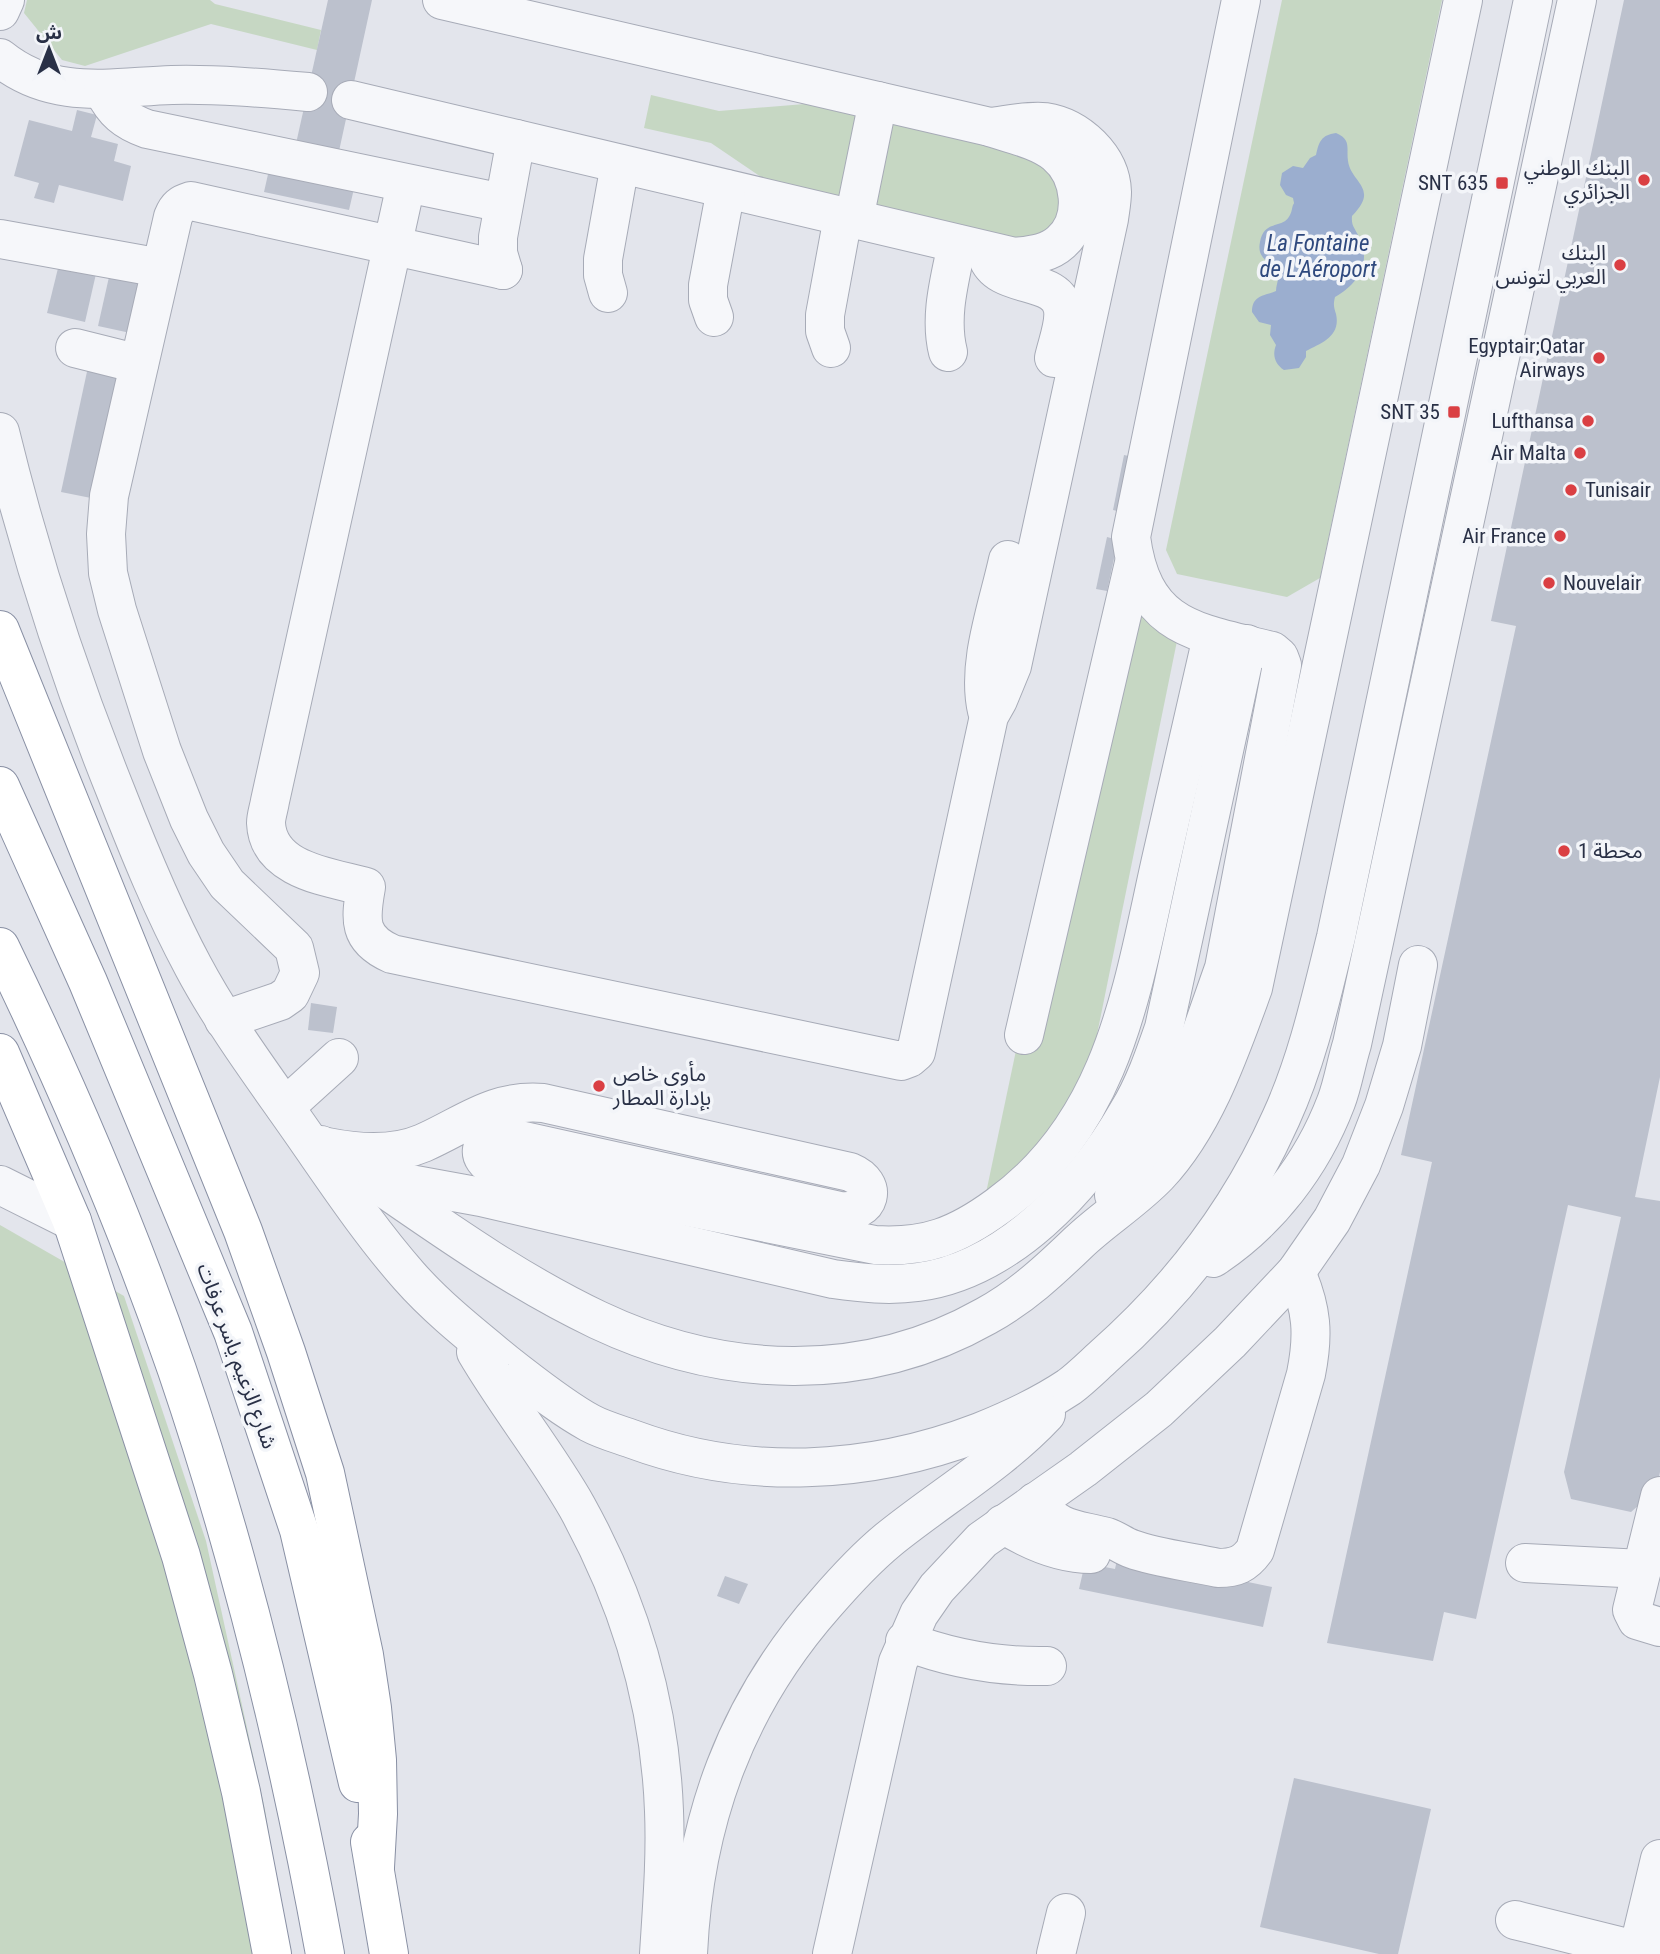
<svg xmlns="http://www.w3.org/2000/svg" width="1660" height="1954" viewBox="0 0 1660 1954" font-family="'Roboto Condensed','Noto Sans Arabic',sans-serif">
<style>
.green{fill:#c6d7c3}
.water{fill:#9baecf}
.building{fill:#bcc1cd}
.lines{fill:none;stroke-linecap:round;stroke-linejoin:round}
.minor-casing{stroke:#a7abb7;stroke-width:40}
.highway-casing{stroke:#8990a4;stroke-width:40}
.minor{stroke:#f6f7fa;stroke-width:38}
.highway{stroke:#fff;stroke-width:38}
.poi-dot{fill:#da3f43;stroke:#f3f5f9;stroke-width:2.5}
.labels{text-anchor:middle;stroke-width:7;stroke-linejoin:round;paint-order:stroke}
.poi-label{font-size:21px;fill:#293046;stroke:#f3f5f9;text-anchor:end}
.street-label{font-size:21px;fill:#293046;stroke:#f3f5f9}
.water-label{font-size:23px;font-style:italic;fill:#2f497e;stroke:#f3f5f9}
</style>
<rect width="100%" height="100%" fill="#e3e5ec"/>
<g class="green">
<polygon points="27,0 210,0 215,4 321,30 317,50 211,24 85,66 62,60 24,13"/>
<polygon points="1282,0 1442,0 1320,578 1287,597 1177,574 1166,550"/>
<polygon points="651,95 719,111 817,103 1055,157 1085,189 1036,252 792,198 711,143 644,128"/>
<polygon points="1117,571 1177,641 1092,1059 1061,1133 982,1212"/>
<polygon points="0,1225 124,1296 206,1541 265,1810 289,1954 0,1954"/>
</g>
<path class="water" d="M1336,133C1352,140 1346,148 1348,161C1351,183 1380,188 1352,216C1351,226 1355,228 1359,237C1372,263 1358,284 1335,297C1333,305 1334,307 1336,314C1341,336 1322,343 1306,351V357L1299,368L1284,370C1275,364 1272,355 1276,345L1270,335L1271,325L1259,322L1252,312C1252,295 1264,296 1276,291C1276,285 1279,280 1278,274C1274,262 1256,261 1260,242C1265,216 1287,233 1292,209C1294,199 1295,208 1293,198L1286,195L1280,185L1282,173L1293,166L1303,168L1310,158L1316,155C1319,142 1321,135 1336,133Z"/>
<g class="building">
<polygon points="328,0 372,0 334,174 356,180 349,210 264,192 271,161 291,166"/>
<polygon points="1624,0 1660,0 1660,1077 1635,1197 1660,1201 1660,1472 1656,1490 1631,1512 1571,1499 1564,1472 1621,1217 1568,1205 1476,1619 1444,1612 1433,1661 1327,1643 1432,1162 1401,1155 1516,626 1491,621"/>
<polygon points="77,110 97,115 91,137 118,144 114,161 131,166 123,201 59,185 54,203 34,198 39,183 14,176 29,120 72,131"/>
<polygon points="61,256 98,265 85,322 47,313"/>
<polygon points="111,268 148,277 135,334 98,326"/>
<polygon points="88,367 118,374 91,498 61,492"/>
<polygon points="1124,455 1138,458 1125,513 1113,510"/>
<polygon points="1107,537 1118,540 1107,591 1096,589"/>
<polygon points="311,1003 337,1007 333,1033 308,1030"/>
<polygon points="1118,1555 1272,1587 1263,1627 1079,1589 1085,1563 1115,1569"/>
<polygon points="725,1576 748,1584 739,1604 717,1596"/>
<polygon points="1294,1778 1431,1809 1398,1954 1379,1954 1260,1927"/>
</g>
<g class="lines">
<defs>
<g id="minor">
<polyline points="0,11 5,0"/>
<path d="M0,58C53,101 111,87 172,85C218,84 263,88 308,92"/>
<path d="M103,90C114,112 125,121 147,129L503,203"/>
<path d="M351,100L1015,257C1031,255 1048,254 1061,242C1087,219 1081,175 1056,154C1039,140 1011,134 990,127L442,0"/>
<path d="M406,184L270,801C269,808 266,816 266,823C268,871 330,877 366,887C360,920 358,939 392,954L901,1061L909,1058L916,1052L989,716L998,700L1012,666L1109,219C1110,211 1112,201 1112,192C1111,157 1078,127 1045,122C1028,120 1007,125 990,127"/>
<polyline points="854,219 878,101"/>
<polyline points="0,239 161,268"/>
<path d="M987,256C998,291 1059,275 1063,310C1065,324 1057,344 1054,358"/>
<polyline points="503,270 498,253 498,237 516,139"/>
<polyline points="608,293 603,275 603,259 620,164"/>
<polyline points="714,317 708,300 708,285 726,189"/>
<polyline points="75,348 139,364"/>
<polyline points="831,348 825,331 825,315 843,217"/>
<path d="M948,352C939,316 950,279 957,244"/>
<path d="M0,432C30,555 69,675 116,792C139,851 163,910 193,966C226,1028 269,1084 309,1142C341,1188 372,1234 409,1276C438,1309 474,1337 508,1365C534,1385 561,1407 590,1423C603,1430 618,1434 632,1439C745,1481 868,1475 980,1432C1010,1420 1042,1405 1069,1387C1081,1378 1092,1367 1103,1357C1178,1291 1240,1210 1281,1118C1307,1061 1321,998 1336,937L1533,0"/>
<path d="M987,711C976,664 998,606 1008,560"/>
<path d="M224,1020L280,1001L290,994L300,973L294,948L227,884L206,853L189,819L162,751L117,610L108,573L106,534L109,496L173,217C177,207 181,204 191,201L503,270"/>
<polyline points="1024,1035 1134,563"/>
<polyline points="285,1107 339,1058"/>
<path d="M321,1145C411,1205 499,1273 598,1320C723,1379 864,1385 986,1316C1021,1297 1050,1270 1078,1243C1103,1219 1133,1201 1158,1175C1205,1125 1230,1051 1253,988L1463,0"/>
<path d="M327,1147C357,1153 393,1156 423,1143C466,1124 493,1099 543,1103L850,1172C879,1184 871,1214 840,1211L501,1136C479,1139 474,1158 496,1168L875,1245C926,1248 957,1236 998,1206C1114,1123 1132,989 1161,860C1178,786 1195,711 1212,637"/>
<path d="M377,1178L481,1197L833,1279C862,1283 889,1286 918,1282C1008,1270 1085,1187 1128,1112C1144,1086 1154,1057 1164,1028L1247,644"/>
<polyline points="0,1185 72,1221"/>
<path d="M1114,1195L1164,1114L1198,1042L1224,968L1282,665L1279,657L1272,651C1196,632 1143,629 1131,537L1241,0"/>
<path d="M1213,1258C1269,1221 1312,1165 1336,1102C1343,1084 1346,1063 1352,1044L1577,0"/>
<path d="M476,1352C507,1405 547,1454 577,1507C629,1601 660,1703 664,1811C666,1858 662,1906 659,1954"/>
<polyline points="1660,1496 1632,1610 1637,1620 1660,1627"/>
<path d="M1035,1502C1061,1532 1072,1528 1107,1537C1116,1540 1123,1546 1132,1549C1156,1558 1192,1562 1218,1568C1236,1568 1245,1564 1255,1550L1306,1374C1314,1334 1312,1309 1296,1272"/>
<path d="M1003,1524C1030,1541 1059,1554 1091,1554"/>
<polyline points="1525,1563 1642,1569"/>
<path d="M905,1641C952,1659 997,1667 1047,1666"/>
<polyline points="1515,1920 1651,1954"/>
<polyline points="1638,1951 1660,1859"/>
<path d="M688,1954C694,1821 736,1705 825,1604C844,1582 865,1559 888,1540C941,1497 1000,1463 1046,1414"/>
<polyline points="832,1954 898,1662 919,1614 937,1588 982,1540 1083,1469 1159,1409 1230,1342 1296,1272 1332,1220 1361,1165 1384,1106 1402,1046 1418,965"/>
<polyline points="1056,1954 1066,1913"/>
</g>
<g id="highway">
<polyline points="0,630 243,1231 286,1352 325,1473 364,1655 372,1708 377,1760 378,1814 375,1867"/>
<polyline points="0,786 88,982 233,1332 299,1530 358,1783"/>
<path d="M0,947C67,1085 127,1225 177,1370C242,1561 289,1756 325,1954"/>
<polyline points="0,1053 72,1221 181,1556 213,1674 241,1792 272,1954"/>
<polyline points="370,1842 389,1954"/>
</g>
</defs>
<use href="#minor" class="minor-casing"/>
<use href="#highway" class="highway-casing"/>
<use href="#minor" class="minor"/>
<use href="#highway" class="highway"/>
</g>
<g class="poi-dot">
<circle cx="1644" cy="180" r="7"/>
<rect x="1495" y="176" width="14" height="14" rx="3.5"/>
<circle cx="1620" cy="265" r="7"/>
<circle cx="1599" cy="358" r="7"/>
<rect x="1447" y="405" width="14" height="14" rx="3.5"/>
<circle cx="1588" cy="421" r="7"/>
<circle cx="1580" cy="453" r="7"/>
<circle cx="1571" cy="490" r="7"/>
<circle cx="1560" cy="536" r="7"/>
<circle cx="1549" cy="583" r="7"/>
<circle cx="1564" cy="851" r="7"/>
<circle cx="599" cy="1086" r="7"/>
</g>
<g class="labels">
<g class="poi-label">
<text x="1630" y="175">البنك الوطني<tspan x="1630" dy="24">الجزائري</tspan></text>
<text x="1488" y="190">SNT 635</text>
<text x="1606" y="260">البنك<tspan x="1606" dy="24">العربي لتونس</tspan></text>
<text x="1585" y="353">Egyptair;Qatar<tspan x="1585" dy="24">Airways</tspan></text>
<text x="1440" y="419">SNT 35</text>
<text x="1574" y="428">Lufthansa</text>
<text x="1566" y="460">Air Malta</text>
<text x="1585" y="497" text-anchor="start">Tunisair</text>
<text x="1546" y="543">Air France</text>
<text x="1563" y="590" text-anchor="start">Nouvelair</text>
<text x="1578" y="858" text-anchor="start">محطة 1</text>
<text x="613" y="1081" text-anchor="start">مأوى خاص<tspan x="613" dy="24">بإدارة المطار</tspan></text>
</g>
<g class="street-label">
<text transform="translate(237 1356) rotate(70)" y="7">شارع الزعيم ياسر عرفات</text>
</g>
<g class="water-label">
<text x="1318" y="251">La Fontaine<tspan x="1318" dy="26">de L'Aéroport</tspan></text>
</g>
</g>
<g transform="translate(49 49)" stroke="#f3f5f9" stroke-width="5" paint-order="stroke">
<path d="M0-5L12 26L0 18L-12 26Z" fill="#293046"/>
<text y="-10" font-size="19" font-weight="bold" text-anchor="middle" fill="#293046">ش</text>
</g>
</svg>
